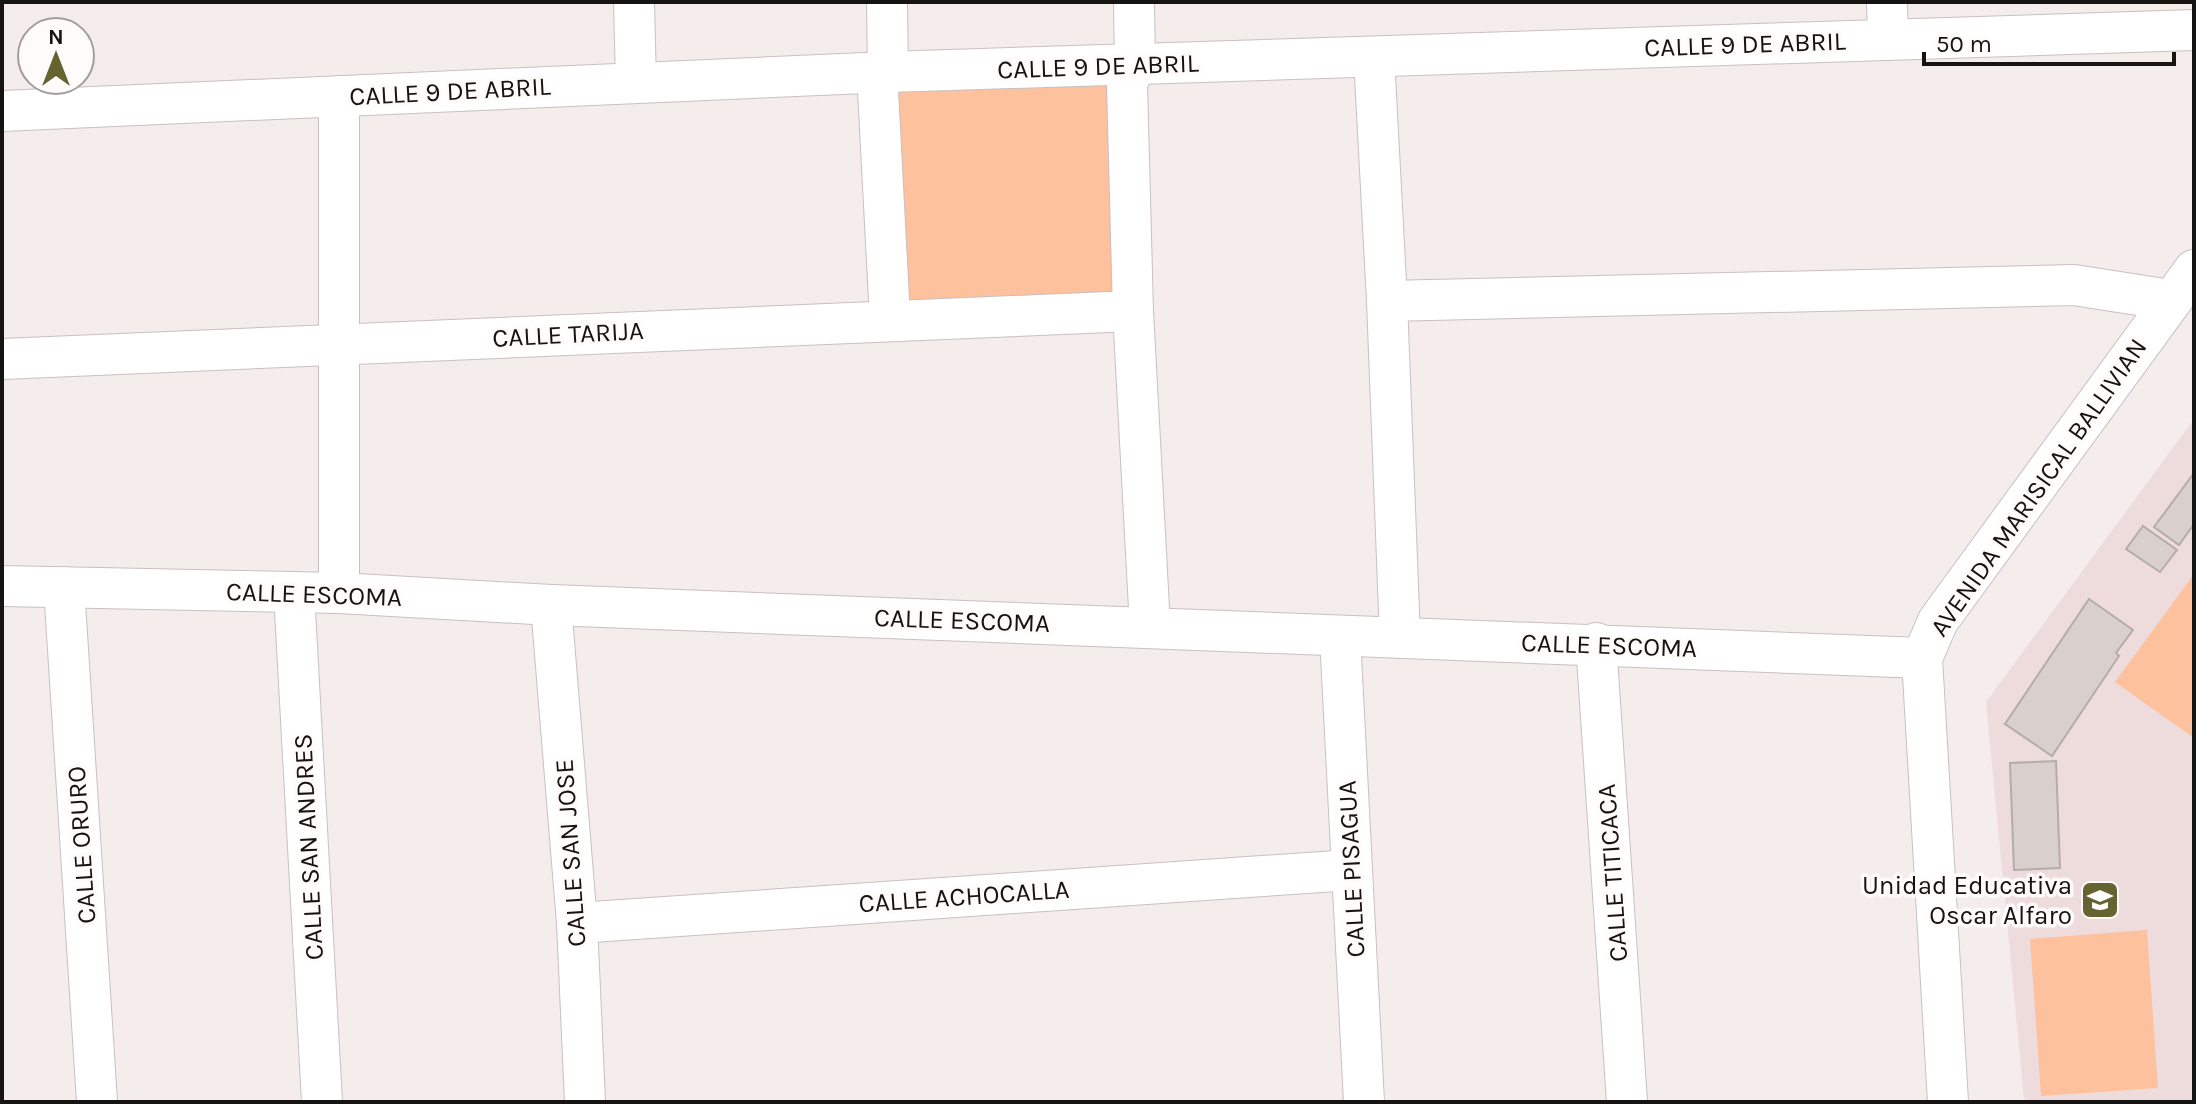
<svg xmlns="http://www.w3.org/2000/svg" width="2196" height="1104" viewBox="0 0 2196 1104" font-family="Karla,sans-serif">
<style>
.built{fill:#eedcdd}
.green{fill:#fdc19e}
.building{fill:#d9d0ce;stroke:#b4acaa;stroke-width:2}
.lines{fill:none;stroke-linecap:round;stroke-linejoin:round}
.minor-casing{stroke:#c9c0c0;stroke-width:42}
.minor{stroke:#fff;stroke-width:40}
.labels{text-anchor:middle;stroke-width:7;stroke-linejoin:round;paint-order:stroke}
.street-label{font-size:26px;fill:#161313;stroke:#fffbfb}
.poi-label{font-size:26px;fill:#161313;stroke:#fffbfb;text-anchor:end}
</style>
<rect width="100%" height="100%" fill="#f5ecec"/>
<polygon class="built" points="2194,419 2194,1102 2040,1102 2024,1099 1986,702"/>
<g class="green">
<polygon points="1114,83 1122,295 904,304 895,92"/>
<polygon points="2194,574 2194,738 2115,682"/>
<polygon points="2147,930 2158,1088 2041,1096 2030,939"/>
</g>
<g class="building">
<polygon points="2194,473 2194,524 2179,545 2154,527"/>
<polygon points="2143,526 2177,550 2160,572 2126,549"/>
<polygon points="2089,599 2133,630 2116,653 2119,656 2052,756 2005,724"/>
<polygon points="2056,761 2060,868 2014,870 2010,763"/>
</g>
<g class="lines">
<defs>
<g id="minor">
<polyline points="634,2 636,82"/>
<polyline points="887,2 888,72"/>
<polyline points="1134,2 1135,65 1127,84 1133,311 1150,627"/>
<polyline points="1887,2 1888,39"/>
<polyline points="1374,57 1387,301 1400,638"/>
<polyline points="877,72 890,319"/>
<polyline points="339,96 339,593"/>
<polyline points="2,111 888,72 2194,30"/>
<polyline points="1387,301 2074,285 2170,300"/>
<polyline points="2,359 1133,311"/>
<polyline points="2,586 339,593 551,605 1922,658"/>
<polyline points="64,587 97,1102"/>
<polyline points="294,592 322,1102"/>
<polyline points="551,605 577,923 585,1102"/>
<polyline points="1340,636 1364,1102"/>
<polyline points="1596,643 1627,1102"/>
<polyline points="577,923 1351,870"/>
<polyline points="1948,1102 1922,658 1938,621 2194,270"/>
</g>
</defs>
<use href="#minor" class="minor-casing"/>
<use href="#minor" class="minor"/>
</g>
<defs>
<symbol id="school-square" viewBox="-11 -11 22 22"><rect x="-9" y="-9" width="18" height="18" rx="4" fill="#656330" stroke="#fffbfb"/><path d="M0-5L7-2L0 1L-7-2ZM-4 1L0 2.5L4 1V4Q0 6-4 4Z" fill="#fff"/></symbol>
</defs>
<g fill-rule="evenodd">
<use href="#school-square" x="2078" y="878" width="44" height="44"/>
</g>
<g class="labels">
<g class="street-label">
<text transform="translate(1745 44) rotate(-2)" y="9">CALLE 9 DE ABRIL</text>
<text transform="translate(1098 66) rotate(-2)" y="9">CALLE 9 DE ABRIL</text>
<text transform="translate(450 91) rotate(-3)" y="9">CALLE 9 DE ABRIL</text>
<text transform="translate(568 334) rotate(-3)" y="9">CALLE TARIJA</text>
<text transform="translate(2038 487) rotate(-55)" y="9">AVENIDA MARISICAL BALLIVIAN</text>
<text transform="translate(314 594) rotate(2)" y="9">CALLE ESCOMA</text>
<text transform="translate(962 620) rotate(2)" y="9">CALLE ESCOMA</text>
<text transform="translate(1609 645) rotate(2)" y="9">CALLE ESCOMA</text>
<text transform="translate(81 845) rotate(-94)" y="9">CALLE ORURO</text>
<text transform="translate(308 847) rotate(-93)" y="9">CALLE SAN ANDRES</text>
<text transform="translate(570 853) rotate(-94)" y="9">CALLE SAN JOSE</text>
<text transform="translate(1351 869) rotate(-93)" y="9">CALLE PISAGUA</text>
<text transform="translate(1612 873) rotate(-94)" y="9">CALLE TITICACA</text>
<text transform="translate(964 896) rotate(-4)" y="9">CALLE ACHOCALLA</text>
</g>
<g class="poi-label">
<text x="2072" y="894">Unidad Educativa<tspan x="2072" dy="30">Oscar Alfaro</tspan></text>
</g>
</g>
<rect width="2196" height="1104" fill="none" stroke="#161313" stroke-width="8"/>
<g transform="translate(56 56)"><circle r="38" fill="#fffbfb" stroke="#a29e9e" stroke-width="2"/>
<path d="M0-6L14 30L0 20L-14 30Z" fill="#656330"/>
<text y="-12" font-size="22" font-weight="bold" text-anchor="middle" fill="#161313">N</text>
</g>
<path d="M1924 52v12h250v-12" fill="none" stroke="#161313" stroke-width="4"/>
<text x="1936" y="52" font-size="24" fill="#161313" stroke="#fffbfb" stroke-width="6" paint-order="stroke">50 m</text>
</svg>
